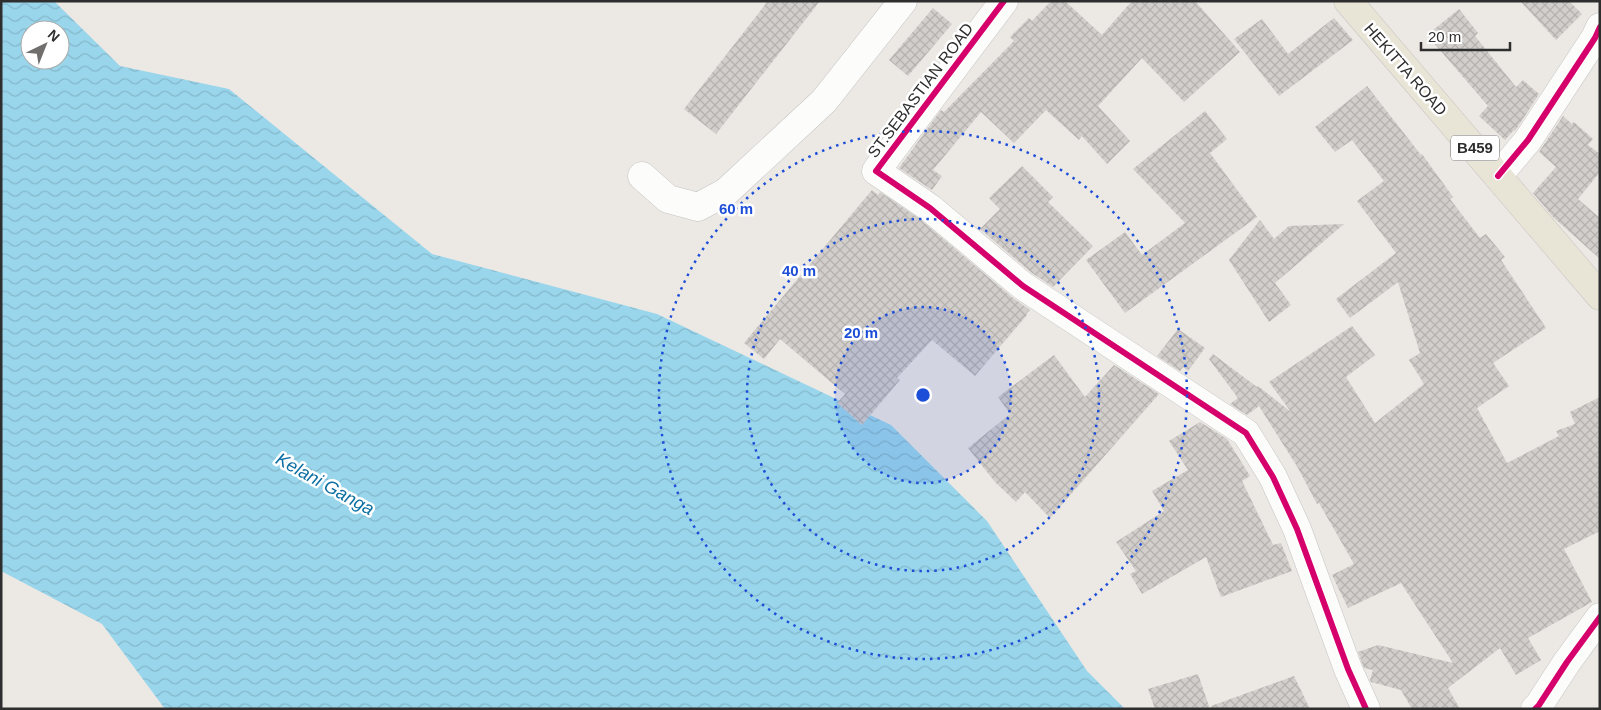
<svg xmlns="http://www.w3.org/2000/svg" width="1601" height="710" viewBox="0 0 1601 710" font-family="Arial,sans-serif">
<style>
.water{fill:url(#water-waves);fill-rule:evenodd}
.building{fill:url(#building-cross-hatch)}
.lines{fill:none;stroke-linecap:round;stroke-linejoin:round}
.minor-casing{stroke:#c5c4c5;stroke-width:29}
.major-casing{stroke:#c6c5c4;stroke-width:29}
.minor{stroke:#fcfcfb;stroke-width:28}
.major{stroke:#e8e4d6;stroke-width:28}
.cycleway-casing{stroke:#fff;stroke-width:9}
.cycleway{stroke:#d6006c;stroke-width:6}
.ring{fill:none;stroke:#1d4ed8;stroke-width:2.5;stroke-dasharray:2.5 5}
.labels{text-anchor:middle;stroke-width:5;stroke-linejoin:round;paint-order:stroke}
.shield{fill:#fff;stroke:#6d6d6d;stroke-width:1}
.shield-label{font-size:15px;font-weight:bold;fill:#2e2e2e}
.street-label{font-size:16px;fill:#2e2e2e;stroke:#fff}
.water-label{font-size:18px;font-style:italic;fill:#0d6fa3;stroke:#fff}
.centre{fill:#1d4ed8;stroke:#fff;stroke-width:2.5}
.ring-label{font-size:15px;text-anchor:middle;font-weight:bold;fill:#1d4ed8;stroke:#fff;stroke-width:5;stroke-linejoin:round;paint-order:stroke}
</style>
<defs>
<pattern id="water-waves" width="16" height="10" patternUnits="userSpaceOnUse" patternTransform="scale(1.25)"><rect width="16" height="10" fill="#99d6ec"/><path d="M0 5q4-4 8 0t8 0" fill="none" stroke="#84b8cb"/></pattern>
<pattern id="building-cross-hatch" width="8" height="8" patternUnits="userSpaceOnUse" patternTransform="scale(1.25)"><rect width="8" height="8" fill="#d1cecb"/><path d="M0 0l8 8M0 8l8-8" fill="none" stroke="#b4b1af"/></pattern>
</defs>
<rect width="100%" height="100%" fill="#ece8e4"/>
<path class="water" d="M1,1H54L120,66L229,89L432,254L657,314L891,425L987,521L1087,671L1125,709H165L102,624L1,571ZM30,30H60V60H30Z"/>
<g class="building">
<polygon points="768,1 820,1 716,134 684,109"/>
<polygon points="1051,1 1065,1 1102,35 1132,1 1195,1 1240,52 1184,102 1142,58 1098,106 1130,141 1107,164 1082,136 1079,140 1046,110 1014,143 981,112 933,170 942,176 932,190 899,168 941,110 944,112 1014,41 1010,37 1029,18 1032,21"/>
<polygon points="1520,1 1569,1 1582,14 1556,40"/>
<polygon points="933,8 952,24 908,76 889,60"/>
<polygon points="1459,9 1478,33 1475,36 1516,87 1523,80 1539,94 1515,131 1514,130 1505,140 1479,116 1488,106 1427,35"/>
<polygon points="1334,18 1353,40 1279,96 1234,39 1262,19 1288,54"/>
<polygon points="1367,86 1421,155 1422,154 1453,197 1450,199 1480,238 1486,234 1505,257 1501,260 1546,328 1493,363 1509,386 1477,408 1507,463 1559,436 1556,431 1575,424 1570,412 1600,397 1600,531 1564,549 1592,602 1528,638 1541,660 1516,675 1500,648 1448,688 1460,709 1412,709 1401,690 1371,682 1370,680 1373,670 1364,668 1358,652 1378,645 1453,663 1401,583 1348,608 1332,575 1354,564 1319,503 1317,504 1298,468 1259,406 1247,415 1230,404 1238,398 1209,359 1213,354 1257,387 1258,386 1291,412 1269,382 1352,326 1375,355 1346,377 1375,423 1424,384 1409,360 1420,353 1398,282 1350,318 1336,299 1396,253 1357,201 1384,181 1352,140 1335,152 1315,127"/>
<polygon points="1205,111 1227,139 1210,153 1257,217 1125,313 1086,260 1125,232 1142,255 1185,223 1133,169"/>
<polygon points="1563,116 1572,124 1574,122 1593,139 1588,145 1600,154 1600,172 1578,199 1600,218 1600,259 1553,217 1533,193 1556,167 1539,152"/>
<polygon points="1022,166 1053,197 1048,202 1093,246 1053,287 1032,273 980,229 1000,209 989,198"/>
<polygon points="872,190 878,195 880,192 921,220 1013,298 1030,310 1026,314 1027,315 975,376 932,340 897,378 900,380 862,425 837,403 845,394 780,339 764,359 744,343"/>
<polygon points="1260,220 1274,239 1289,226 1344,224 1275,283 1291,305 1269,322 1229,260"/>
<polygon points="1178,329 1205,348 1188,371 1183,367 1180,371 1157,356"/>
<polygon points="1054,355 1085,397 1114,365 1159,394 1050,518 1025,492 1016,502 995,482 968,448 1010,414 998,397"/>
<polygon points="1200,422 1227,439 1250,476 1242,481 1273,545 1281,543 1292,571 1221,597 1206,557 1142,594 1130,574 1136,571 1116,542 1164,511 1152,491 1188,470 1169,441"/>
<polygon points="1198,674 1210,709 1155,709 1148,689"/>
<polygon points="1294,676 1310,709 1211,709 1211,706"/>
</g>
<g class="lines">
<defs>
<g id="minor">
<polyline points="1004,1 876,171 930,208 1023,286 1246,433 1273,477 1297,529 1348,669 1366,709"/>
<polyline points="642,176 668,199 698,207 726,192 824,101 903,1"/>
<polyline points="1498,176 1528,140 1595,38 1600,27"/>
<polyline points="1535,709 1539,705 1567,662 1600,617"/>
</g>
<polyline id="major" points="1348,1 1600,296"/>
</defs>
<use href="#minor" class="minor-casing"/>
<use href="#major" class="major-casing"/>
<use href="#minor" class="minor"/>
<use href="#major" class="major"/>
<defs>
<g id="cycleway">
<polyline points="1004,1 876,171 930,208 1023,286 1246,433 1273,477 1297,529 1348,669 1366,709"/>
<polyline points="1498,176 1528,140 1595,38 1600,27"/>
<polyline points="1535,709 1539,705 1567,662 1600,617"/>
</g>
</defs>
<use href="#cycleway" class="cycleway-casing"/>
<use href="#cycleway" class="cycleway"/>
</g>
<circle cx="923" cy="395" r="88" fill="#1d4ed8" fill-opacity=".12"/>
<g class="ring">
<circle cx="923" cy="395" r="88"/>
<circle cx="923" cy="395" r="176"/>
<circle cx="923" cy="395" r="264"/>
</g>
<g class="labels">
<rect class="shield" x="1451" y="135.5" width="48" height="25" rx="4"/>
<g class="shield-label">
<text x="1475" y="153">B459</text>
</g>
<g class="street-label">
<text transform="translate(1406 69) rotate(49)" y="6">HEKITTA ROAD</text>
<text transform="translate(920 90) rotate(-53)" y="6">ST.SEBASTIAN ROAD</text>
</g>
<g class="water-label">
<text transform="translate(325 484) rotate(29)" y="6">Kelani Ganga</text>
</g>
</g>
<circle cx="923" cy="395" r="8" class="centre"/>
<g class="ring-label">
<text x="736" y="214">60 m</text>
<text x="799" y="276">40 m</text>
<text x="861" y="338">20 m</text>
</g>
<rect width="1601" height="710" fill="none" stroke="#2e2e2e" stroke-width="5"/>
<g transform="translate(45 45) rotate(43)"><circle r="24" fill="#ffffff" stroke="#ababab"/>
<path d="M0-4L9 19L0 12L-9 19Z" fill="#706f6e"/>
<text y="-8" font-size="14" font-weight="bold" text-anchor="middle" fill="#2e2e2e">N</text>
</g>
<path d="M1421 42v8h89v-8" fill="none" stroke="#2e2e2e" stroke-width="2.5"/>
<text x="1428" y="42" font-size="15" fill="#2e2e2e" stroke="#ffffff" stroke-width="4" paint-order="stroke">20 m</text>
</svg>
